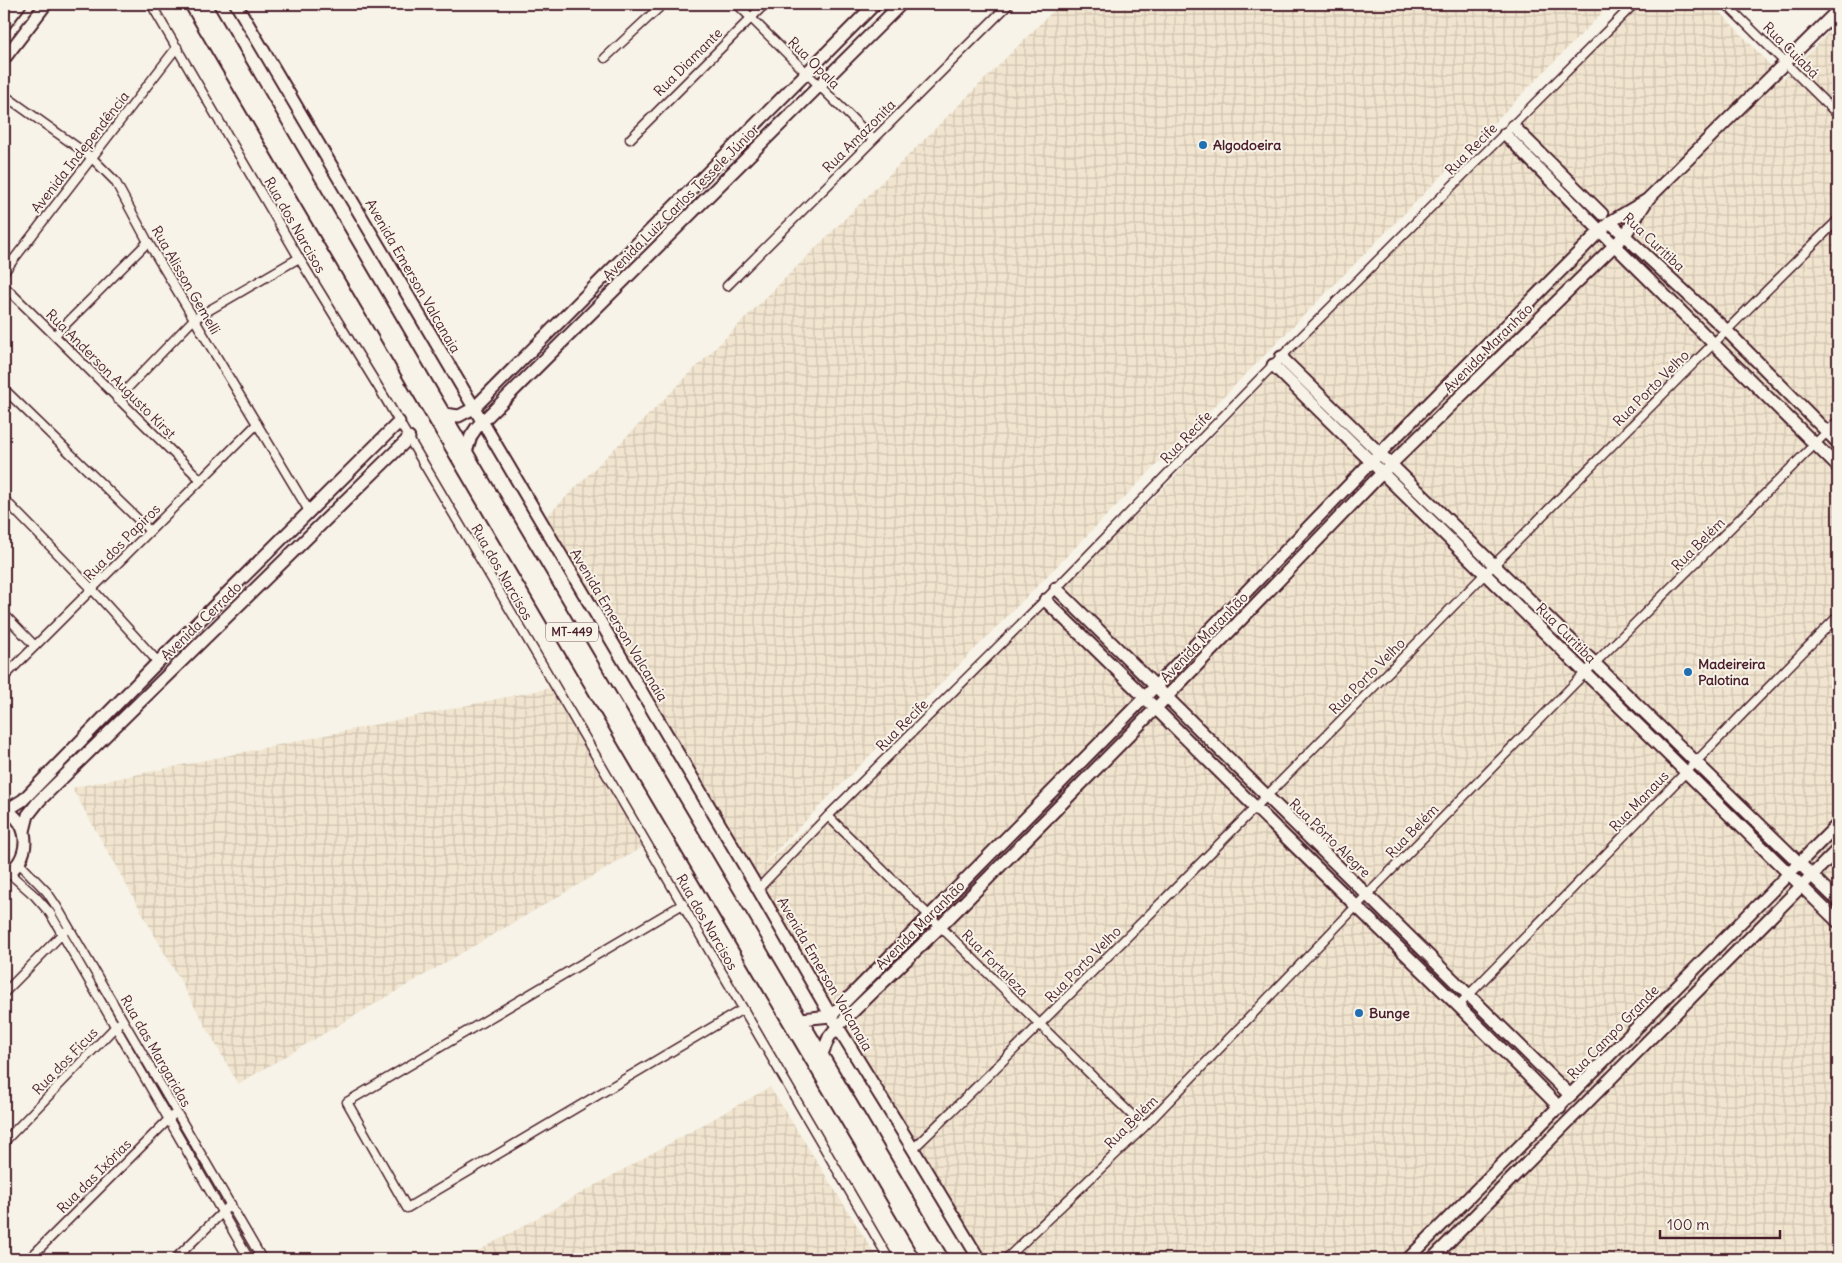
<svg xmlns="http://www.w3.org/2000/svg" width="1842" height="1263" viewBox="0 0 1842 1263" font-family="Delius,sans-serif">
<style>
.industrial{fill:url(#industrial-grid)}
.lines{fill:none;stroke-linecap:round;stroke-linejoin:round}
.street-casing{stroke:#4a1f2b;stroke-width:11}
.secondary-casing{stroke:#4a1f2b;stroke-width:15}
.primary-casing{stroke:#4a1f2b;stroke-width:16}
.street{stroke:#f7f3e8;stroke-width:8}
.secondary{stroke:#f7f3e8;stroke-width:11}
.primary{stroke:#f7f3e8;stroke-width:12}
.poi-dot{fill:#1f6fb2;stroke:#f7f3e8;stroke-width:2}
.labels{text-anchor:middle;stroke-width:4;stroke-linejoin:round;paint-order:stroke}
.shield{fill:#f7f3e8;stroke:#7e5f64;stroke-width:1}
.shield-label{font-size:12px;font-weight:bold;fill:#4a1f2b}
.street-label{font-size:14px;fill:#4a1f2b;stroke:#f7f3e8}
.poi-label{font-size:14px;font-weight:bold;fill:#4a1f2b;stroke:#f7f3e8;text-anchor:start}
</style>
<defs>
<pattern id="industrial-grid" width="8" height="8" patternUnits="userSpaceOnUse" patternTransform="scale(1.25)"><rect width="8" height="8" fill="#f1e5cf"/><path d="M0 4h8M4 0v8" fill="none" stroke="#d0c4b2"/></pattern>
</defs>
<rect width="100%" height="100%" fill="#f7f3e8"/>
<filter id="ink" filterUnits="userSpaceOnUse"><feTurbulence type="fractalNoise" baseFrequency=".02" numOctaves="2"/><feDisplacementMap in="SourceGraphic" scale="10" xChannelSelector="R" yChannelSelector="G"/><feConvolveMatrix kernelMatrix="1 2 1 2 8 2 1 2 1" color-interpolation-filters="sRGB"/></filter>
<g filter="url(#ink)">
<g class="industrial">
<polygon points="1060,4 1611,4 756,871 831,807 1157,495 1276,370 1523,121 1642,4 1713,4 1783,79 1838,23 1838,1259 982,1259 840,1025 541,522"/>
<polygon points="550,688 643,847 238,1084 72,788"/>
<polygon points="770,1087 878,1259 464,1259"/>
</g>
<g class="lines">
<defs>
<g id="street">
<polyline points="151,4 299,258 385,398 555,686 889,1259"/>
<polyline points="737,4 873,139"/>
<polyline points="1726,4 1838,115"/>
<polyline points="546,6 548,4"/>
<polyline points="605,58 663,4"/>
<polyline points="4,95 91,157 115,181 148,242 309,511"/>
<polyline points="630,139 765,4"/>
<polyline points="4,272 177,47"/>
<path d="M4,286C70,350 135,416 201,480"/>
<polyline points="727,286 1009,4"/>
<polyline points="55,335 148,242"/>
<polyline points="4,389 150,531"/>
<polyline points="117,399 194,319 299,258"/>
<polyline points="4,499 92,589 158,662"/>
<polyline points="4,614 35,646"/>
<polyline points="4,677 257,424"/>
<polyline points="828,816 1144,1127"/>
<polyline points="19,863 47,892 57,907 262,1259"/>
<polyline points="9,873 35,896 50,913 249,1259"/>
<polyline points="758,889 828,816 1045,600 1273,365 1634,4"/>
<polyline points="683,904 347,1102 407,1208 743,1009"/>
<polyline points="4,993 64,932"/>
<polyline points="1459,1005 1838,616"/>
<polyline points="4,1142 118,1024"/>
<path d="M913,1149C1226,844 1526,526 1838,220"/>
<polyline points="29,1259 172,1116"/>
<polyline points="175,1259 231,1204"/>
<polyline points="1006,1259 1144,1127 1367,895 1585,673 1838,421"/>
</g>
<g id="secondary">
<polyline points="236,4 758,889 831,1016 913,1149 979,1259"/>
<polyline points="4,25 20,4"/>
<polyline points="4,59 46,4"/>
<polyline points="1513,126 1602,214"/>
<polyline points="1505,134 1614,245 1838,467"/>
<polyline points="1610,222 1726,330 1838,443"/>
<polyline points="1281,357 1838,901"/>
<polyline points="1273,365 1838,922"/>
<polyline points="444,414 459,416 474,408 875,4"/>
<polyline points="466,452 471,436 477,427 901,4"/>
<polyline points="1056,588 1571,1096"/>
<path d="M1045,600C1116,668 1185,738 1255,807C1357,908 1460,1005 1560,1108"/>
<path d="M4,809C33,823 31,861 4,876"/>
<polyline points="7,810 23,800 158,662 399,422"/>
<polyline points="24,831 28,815 39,801 409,438"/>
<polyline points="831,1016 1145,697 1371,462 1600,231 1610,222 1647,200"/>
<polyline points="801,1019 831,1016"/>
<polyline points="822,1054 829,1037 837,1027 940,927 1156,708 1382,473 1625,235 1648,199 1838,10"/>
<polyline points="1408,1259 1838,824"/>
<polyline points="1432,1259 1838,849"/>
</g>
<g id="primary">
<polyline points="191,4 929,1259"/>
<polyline points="204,4 466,452 942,1259"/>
</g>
</defs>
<use href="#street" class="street-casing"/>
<use href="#secondary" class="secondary-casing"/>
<use href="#primary" class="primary-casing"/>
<use href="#street" class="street"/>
<use href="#secondary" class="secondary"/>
<use href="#primary" class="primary"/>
</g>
</g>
<g class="poi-dot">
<circle cx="1203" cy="145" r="5"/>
<circle cx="1688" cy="672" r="5"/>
<circle cx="1359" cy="1013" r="5"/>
</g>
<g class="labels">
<rect class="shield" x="546" y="622.5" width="52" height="19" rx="4"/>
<g class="shield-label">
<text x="572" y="636">MT-449</text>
</g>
<g class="street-label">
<text transform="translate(1791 50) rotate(45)" y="5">Rua Cuiabá</text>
<text transform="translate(688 62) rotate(-45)" y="5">Rua Diamante</text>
<text transform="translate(814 63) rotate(45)" y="5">Rua Opala</text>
<text transform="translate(859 136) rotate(-45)" y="5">Rua Amazonita</text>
<text transform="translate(1471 149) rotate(-45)" y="5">Rua Recife</text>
<text transform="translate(80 152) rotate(-52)" y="5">Avenida Independência</text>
<text transform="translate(681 202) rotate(-45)" y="5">Avenida Luiz Carlos Tessele Júnior</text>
<text transform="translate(295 225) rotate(60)" y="5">Rua dos Narcisos</text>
<text transform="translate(1654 242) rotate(43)" y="5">Rua Curitiba</text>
<text transform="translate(413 276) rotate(60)" y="5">Avenida Emerson Valcanaia</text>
<text transform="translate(186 280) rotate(60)" y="5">Rua Alisson Gemelli</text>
<text transform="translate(1488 348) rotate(-45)" y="5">Avenida Maranhão</text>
<text transform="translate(111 374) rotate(45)" y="5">Rua Anderson Augusto Kirst</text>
<text transform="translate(1651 388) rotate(-45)" y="5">Rua Porto Velho</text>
<text transform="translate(1186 437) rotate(-46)" y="5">Rua Recife</text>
<text transform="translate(122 542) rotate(-45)" y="5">Rua dos Papiros</text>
<text transform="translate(1698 544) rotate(-45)" y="5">Rua Belém</text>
<text transform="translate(502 572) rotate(60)" y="5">Rua dos Narcisos</text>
<text transform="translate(201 621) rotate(-44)" y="5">Avenida Cerrado</text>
<text transform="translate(619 625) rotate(59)" y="5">Avenida Emerson Valcanaia</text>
<text transform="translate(1566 633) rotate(45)" y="5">Rua Curitiba</text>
<text transform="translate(1204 637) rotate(-46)" y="5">Avenida Maranhão</text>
<text transform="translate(1367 676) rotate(-45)" y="5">Rua Porto Velho</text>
<text transform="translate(902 725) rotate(-45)" y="5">Rua Recife</text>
<text transform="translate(1639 801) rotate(-46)" y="5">Rua Manaus</text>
<text transform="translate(1412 831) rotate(-46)" y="5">Rua Belém</text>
<text transform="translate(1330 838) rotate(44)" y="5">Rua Pôrto Alegre</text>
<text transform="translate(707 922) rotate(60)" y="5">Rua dos Narcisos</text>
<text transform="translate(920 925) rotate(-45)" y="5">Avenida Maranhão</text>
<text transform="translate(995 963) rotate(45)" y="5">Rua Fortaleza</text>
<text transform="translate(1083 964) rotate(-45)" y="5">Rua Porto Velho</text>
<text transform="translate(825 974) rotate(60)" y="5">Avenida Emerson Valcanaia</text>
<text transform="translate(1613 1032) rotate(-46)" y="5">Rua Campo Grande</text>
<text transform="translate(156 1051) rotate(60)" y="5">Rua das Margaridas</text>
<text transform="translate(65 1061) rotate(-46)" y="5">Rua dos Fícus</text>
<text transform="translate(1131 1122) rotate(-45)" y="5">Rua Belém</text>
<text transform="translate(94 1176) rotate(-45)" y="5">Rua das Ixórias</text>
</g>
<g class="poi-label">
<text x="1213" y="150">Algodoeira</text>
<text x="1698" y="669">Madeireira<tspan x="1698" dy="16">Palotina</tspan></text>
<text x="1369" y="1018">Bunge</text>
</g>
</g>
<rect width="1842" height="1263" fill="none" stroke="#f7f3e8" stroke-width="20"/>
<rect x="10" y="10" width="1822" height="1243" fill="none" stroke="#4a1f2b" stroke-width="2" filter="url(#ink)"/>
<path d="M1660 1230v8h120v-8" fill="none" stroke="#4a1f2b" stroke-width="2.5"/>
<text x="1667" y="1230" font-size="15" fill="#4a1f2b" stroke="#f7f3e8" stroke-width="4" paint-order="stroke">100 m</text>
</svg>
